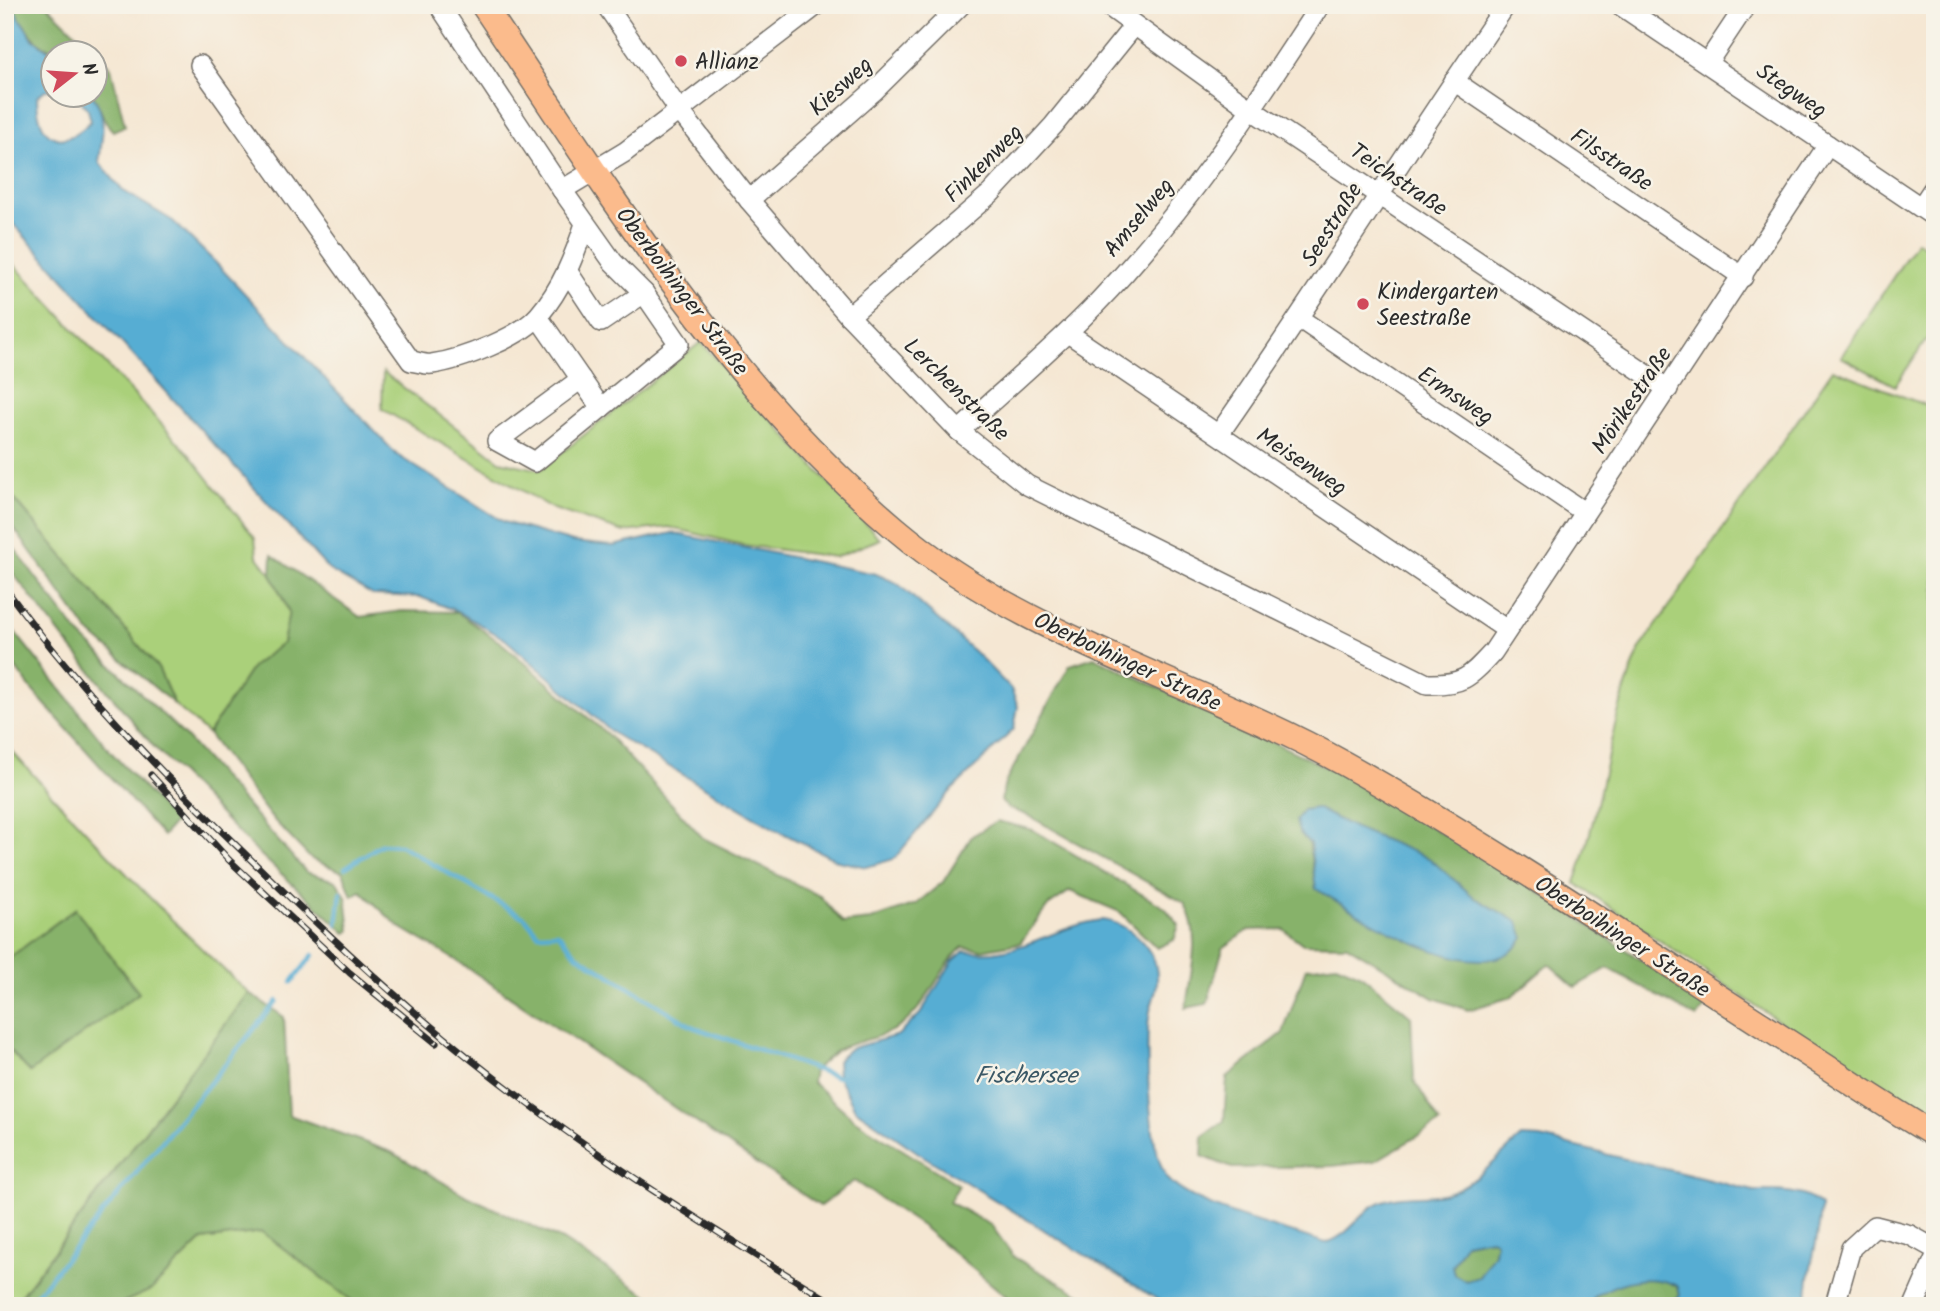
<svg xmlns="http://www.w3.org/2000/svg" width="1940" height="1311" viewBox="0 0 1940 1311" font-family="Kalam,sans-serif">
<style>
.green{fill:#aad07a;stroke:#6a7e52;stroke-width:2}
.forest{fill:#87b26a;stroke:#596e4a;stroke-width:2;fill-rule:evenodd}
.water{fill:#56add3;stroke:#406c7f;stroke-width:2;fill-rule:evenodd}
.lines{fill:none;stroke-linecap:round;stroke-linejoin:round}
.stream{stroke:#56add3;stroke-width:4.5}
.minor-casing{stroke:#726d66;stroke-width:22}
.major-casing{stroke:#726d66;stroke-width:27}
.minor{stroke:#fff;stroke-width:19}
.major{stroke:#fbbb8c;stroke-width:24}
.rail-casing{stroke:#2b2b2b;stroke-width:7}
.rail{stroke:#f7f3e8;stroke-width:4.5;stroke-dasharray:13;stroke-linecap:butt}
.poi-dot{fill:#d1495b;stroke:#f7f3e8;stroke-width:2.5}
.labels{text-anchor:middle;stroke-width:5;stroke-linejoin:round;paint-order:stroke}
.poi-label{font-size:23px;fill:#2b2b2b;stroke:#f7f3e8;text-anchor:start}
.street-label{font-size:23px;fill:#2b2b2b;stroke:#f7f3e8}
.water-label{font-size:24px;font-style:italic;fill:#3a5866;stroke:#f7f3e8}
</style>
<rect width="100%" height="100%" fill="#f7f3e8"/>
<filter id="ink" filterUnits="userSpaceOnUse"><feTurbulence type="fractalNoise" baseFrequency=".0143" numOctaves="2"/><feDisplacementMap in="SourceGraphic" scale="14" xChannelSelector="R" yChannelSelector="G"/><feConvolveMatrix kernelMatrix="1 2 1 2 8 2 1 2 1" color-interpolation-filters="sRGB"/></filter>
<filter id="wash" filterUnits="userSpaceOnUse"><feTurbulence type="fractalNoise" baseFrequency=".00686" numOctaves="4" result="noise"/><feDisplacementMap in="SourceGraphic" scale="28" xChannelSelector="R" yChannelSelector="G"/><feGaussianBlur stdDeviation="1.57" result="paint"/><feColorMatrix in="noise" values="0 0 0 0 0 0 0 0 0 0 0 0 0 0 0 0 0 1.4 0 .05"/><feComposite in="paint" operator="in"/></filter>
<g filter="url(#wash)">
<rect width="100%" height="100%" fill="#f5e7d3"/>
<g class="green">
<polygon points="1917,241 1935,253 1935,327 1895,386 1841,357"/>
<polygon points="5,255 188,453 255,538 257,556 271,574 289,612 283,643 253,666 208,734 174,704 158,668 5,488"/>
<polygon points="701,342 880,539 835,557 743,545 669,527 624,532 554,509 382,409 383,372 500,461 540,470"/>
<path d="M1833,369L1935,409V1124L1898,1102L1575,883C1602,807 1608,723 1640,649Z"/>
<path d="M5,744C83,830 163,915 249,993L21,1295L37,1306H5V1045L30,1072L75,909L5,961Z"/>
<polygon points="262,1232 359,1306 115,1306 151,1290 202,1240"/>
</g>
<g class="forest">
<path d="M11,5H47L111,68L125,126L113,131C101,120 102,107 92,95L94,94V52C41,53 40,50 11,5Z"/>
<polygon points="5,488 158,668 174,704 88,631 5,516"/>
<polygon points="5,536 78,633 185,736 306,872 336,881 346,896 350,931 346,933 252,847 155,748 64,639 5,563"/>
<path d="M272,555L360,617L402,611L457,612L504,645L607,734L703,838L820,896L843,923L871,920L916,904L943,882L972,836L997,821L1033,830L1165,908L1179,925L1174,940L1157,948L1120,912L1070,891L1048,906L1020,943L981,950L963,947C938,969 927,1008 899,1027C881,1038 862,1040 843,1047C833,1051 822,1063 814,1071L812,1082L855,1120L959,1185L949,1202L991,1225L1014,1257L1100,1306H1025L1008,1298L923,1227L854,1181L820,1206L459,962L398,926L361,891L352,896L343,872L311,859L270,816L208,734L253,666L283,643L289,612L271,574Z"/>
<polygon points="5,620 110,751 175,822 163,836 32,690 5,653"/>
<path d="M1094,657L1349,778L1524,882L1707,1004L1697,1018L1608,968L1575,987L1549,964L1511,997L1468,1010L1434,998L1347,945L1303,944L1283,929L1249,930L1223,948L1207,1004L1186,1008C1190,974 1203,934 1184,903L1029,816L1008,808L1001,801L1005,783L1070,665ZM1316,808L1517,922L1316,889L1309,844Z"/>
<polygon points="75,909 139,993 30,1072 5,1045 5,961"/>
<polygon points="1336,964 1360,974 1411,1016 1414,1080 1440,1123 1375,1161 1332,1166 1232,1168 1202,1156 1203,1136 1224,1121 1227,1077 1283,1033 1306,968"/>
<polygon points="249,993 284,1017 289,1115 391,1152 465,1195 562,1240 664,1306 359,1306 262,1232 202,1240 151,1290 115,1306 37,1306 21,1296"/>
<polygon points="1491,1238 1496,1242 1494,1253 1479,1278 1466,1281 1454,1274 1452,1266 1465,1243"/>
<polygon points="1636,1279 1663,1279 1678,1287 1680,1295 1672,1306 1596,1306 1592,1299 1607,1288"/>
</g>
<g class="water">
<path d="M5,5H11L33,39L52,53V90H45L37,97C38,139 60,153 91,121L88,110L76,95H92C108,114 102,138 99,162L122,190L173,221L216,263L397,455L504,522L573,542L613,546L672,533L876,574L897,583L977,654L1011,689L1018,706L1014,729L951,791L894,859L867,867L838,861L777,830L614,734L506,640L457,611L420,597L373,595L329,570L5,215Z"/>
<path d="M1316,808L1355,828L1429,858L1475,898L1518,922L1524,938C1485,1000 1360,914 1316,889L1310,844L1299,832L1296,821L1303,810Z"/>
<path d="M1102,920C1129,923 1159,950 1157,981C1157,993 1150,1005 1149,1017C1145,1049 1148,1157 1169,1180C1194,1208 1287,1230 1326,1243C1354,1233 1357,1214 1377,1204C1397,1193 1420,1198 1442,1194C1472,1189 1499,1156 1521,1137L1541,1138L1754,1191C1778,1191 1802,1189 1821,1206C1820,1240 1806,1272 1807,1306H1672L1680,1295L1678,1286C1648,1272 1619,1281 1592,1298L1596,1306H1168L920,1154L855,1109L838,1077L837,1061L849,1049L898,1035L920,1014L952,962L964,951C1018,960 1052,926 1102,920ZM1491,1238L1496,1242L1494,1253L1479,1277L1466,1281L1454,1274L1452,1266L1465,1243Z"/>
</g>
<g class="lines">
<g class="stream">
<polyline points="345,868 382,844 400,845 525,918 538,934 558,933 577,955 693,1027 838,1077"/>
<polyline points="337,924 341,892"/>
<polyline points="292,982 313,955"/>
<polyline points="27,1306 277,1001"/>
</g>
</g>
</g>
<g filter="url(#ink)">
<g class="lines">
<defs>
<g id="minor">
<polyline points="439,5 562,190"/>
<path d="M606,5L679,110L749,200L849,316L959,431L1027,485L1427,684C1463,685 1469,678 1493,652L1828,145"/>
<polyline points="1107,5 1252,110 1668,389"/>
<polyline points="1620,5 1935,217"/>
<polyline points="1708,62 1746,5"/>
<path d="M200,65L411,361C418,362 426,365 432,364C461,360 521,337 539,315C562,288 574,257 585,224"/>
<polyline points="1454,81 1743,277"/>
<polyline points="749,200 875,90 961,5"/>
<polyline points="1921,207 1935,186"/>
<polyline points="568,272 601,322 644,293"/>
<polyline points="849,316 991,193 1053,126 1133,27"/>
<polyline points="538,317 601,408"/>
<polyline points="1300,319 1584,512"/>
<polyline points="1068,333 1507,630"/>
<polyline points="581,379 497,441 535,462 679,344 644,293 613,262 562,190 625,152 817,5"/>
<path d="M959,431C1005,389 1053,349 1096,304C1183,214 1252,110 1320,5"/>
<path d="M1219,434C1318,293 1408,147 1506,5"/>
<polyline points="1839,1306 1836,1301 1851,1248 1875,1226 1910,1235 1935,1249"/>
<polyline points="1914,1306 1935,1258"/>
</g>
<path id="major" d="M483,5C607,189 725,384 896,529C1026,639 1198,682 1345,764C1495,848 1639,946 1784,1039C1834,1071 1883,1105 1935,1135"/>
</defs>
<use href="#minor" class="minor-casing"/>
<use href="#major" class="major-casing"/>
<use href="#minor" class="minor"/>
<use href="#major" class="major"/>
<defs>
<g id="rail">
<path d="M5,588C74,682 155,767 239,848C314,922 391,995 473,1061C588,1153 713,1230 838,1306"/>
<polyline points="151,775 229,860 350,973 436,1043"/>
</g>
</defs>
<use href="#rail" class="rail-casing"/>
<use href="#rail" class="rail"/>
</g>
</g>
<g class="poi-dot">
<circle cx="681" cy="61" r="7"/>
<circle cx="1363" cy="304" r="7"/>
</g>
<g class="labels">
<g class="poi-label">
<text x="695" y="69">Allianz</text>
<text x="1377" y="299">Kindergarten<tspan x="1377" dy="26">Seestraße</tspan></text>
</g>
<g class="street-label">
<text transform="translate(840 86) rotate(-42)" y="8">Kiesweg</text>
<text transform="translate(1792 90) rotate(34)" y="8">Stegweg</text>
<text transform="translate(1612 159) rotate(34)" y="8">Filsstraße</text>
<text transform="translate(983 163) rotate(-45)" y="8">Finkenweg</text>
<text transform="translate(1399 179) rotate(34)" y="8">Teichstraße</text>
<text transform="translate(1138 217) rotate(-50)" y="8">Amselweg</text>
<text transform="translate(1331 224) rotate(-58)" y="8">Seestraße</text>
<text transform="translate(683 291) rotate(53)" y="8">Oberboihinger Straße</text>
<text transform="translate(957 389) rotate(44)" y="8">Lerchenstraße</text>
<text transform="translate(1456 395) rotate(34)" y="8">Ermsweg</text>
<text transform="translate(1631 400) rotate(-56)" y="8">Mörikestraße</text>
<text transform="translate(1302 461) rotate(34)" y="8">Meisenweg</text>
<text transform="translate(1128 661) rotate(25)" y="8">Oberboihinger Straße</text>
<text transform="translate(1623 936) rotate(33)" y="8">Oberboihinger Straße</text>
</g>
<g class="water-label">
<text x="1026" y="1083">Fischersee</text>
</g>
</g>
<rect width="1940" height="1311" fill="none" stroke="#f7f3e8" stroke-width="28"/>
<g transform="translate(74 74) rotate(73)"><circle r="33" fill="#f7f3e8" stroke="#a5a39c" stroke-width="2"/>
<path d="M0-5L12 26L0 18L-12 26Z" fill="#d1495b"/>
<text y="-10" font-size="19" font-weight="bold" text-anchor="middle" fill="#2b2b2b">N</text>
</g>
</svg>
